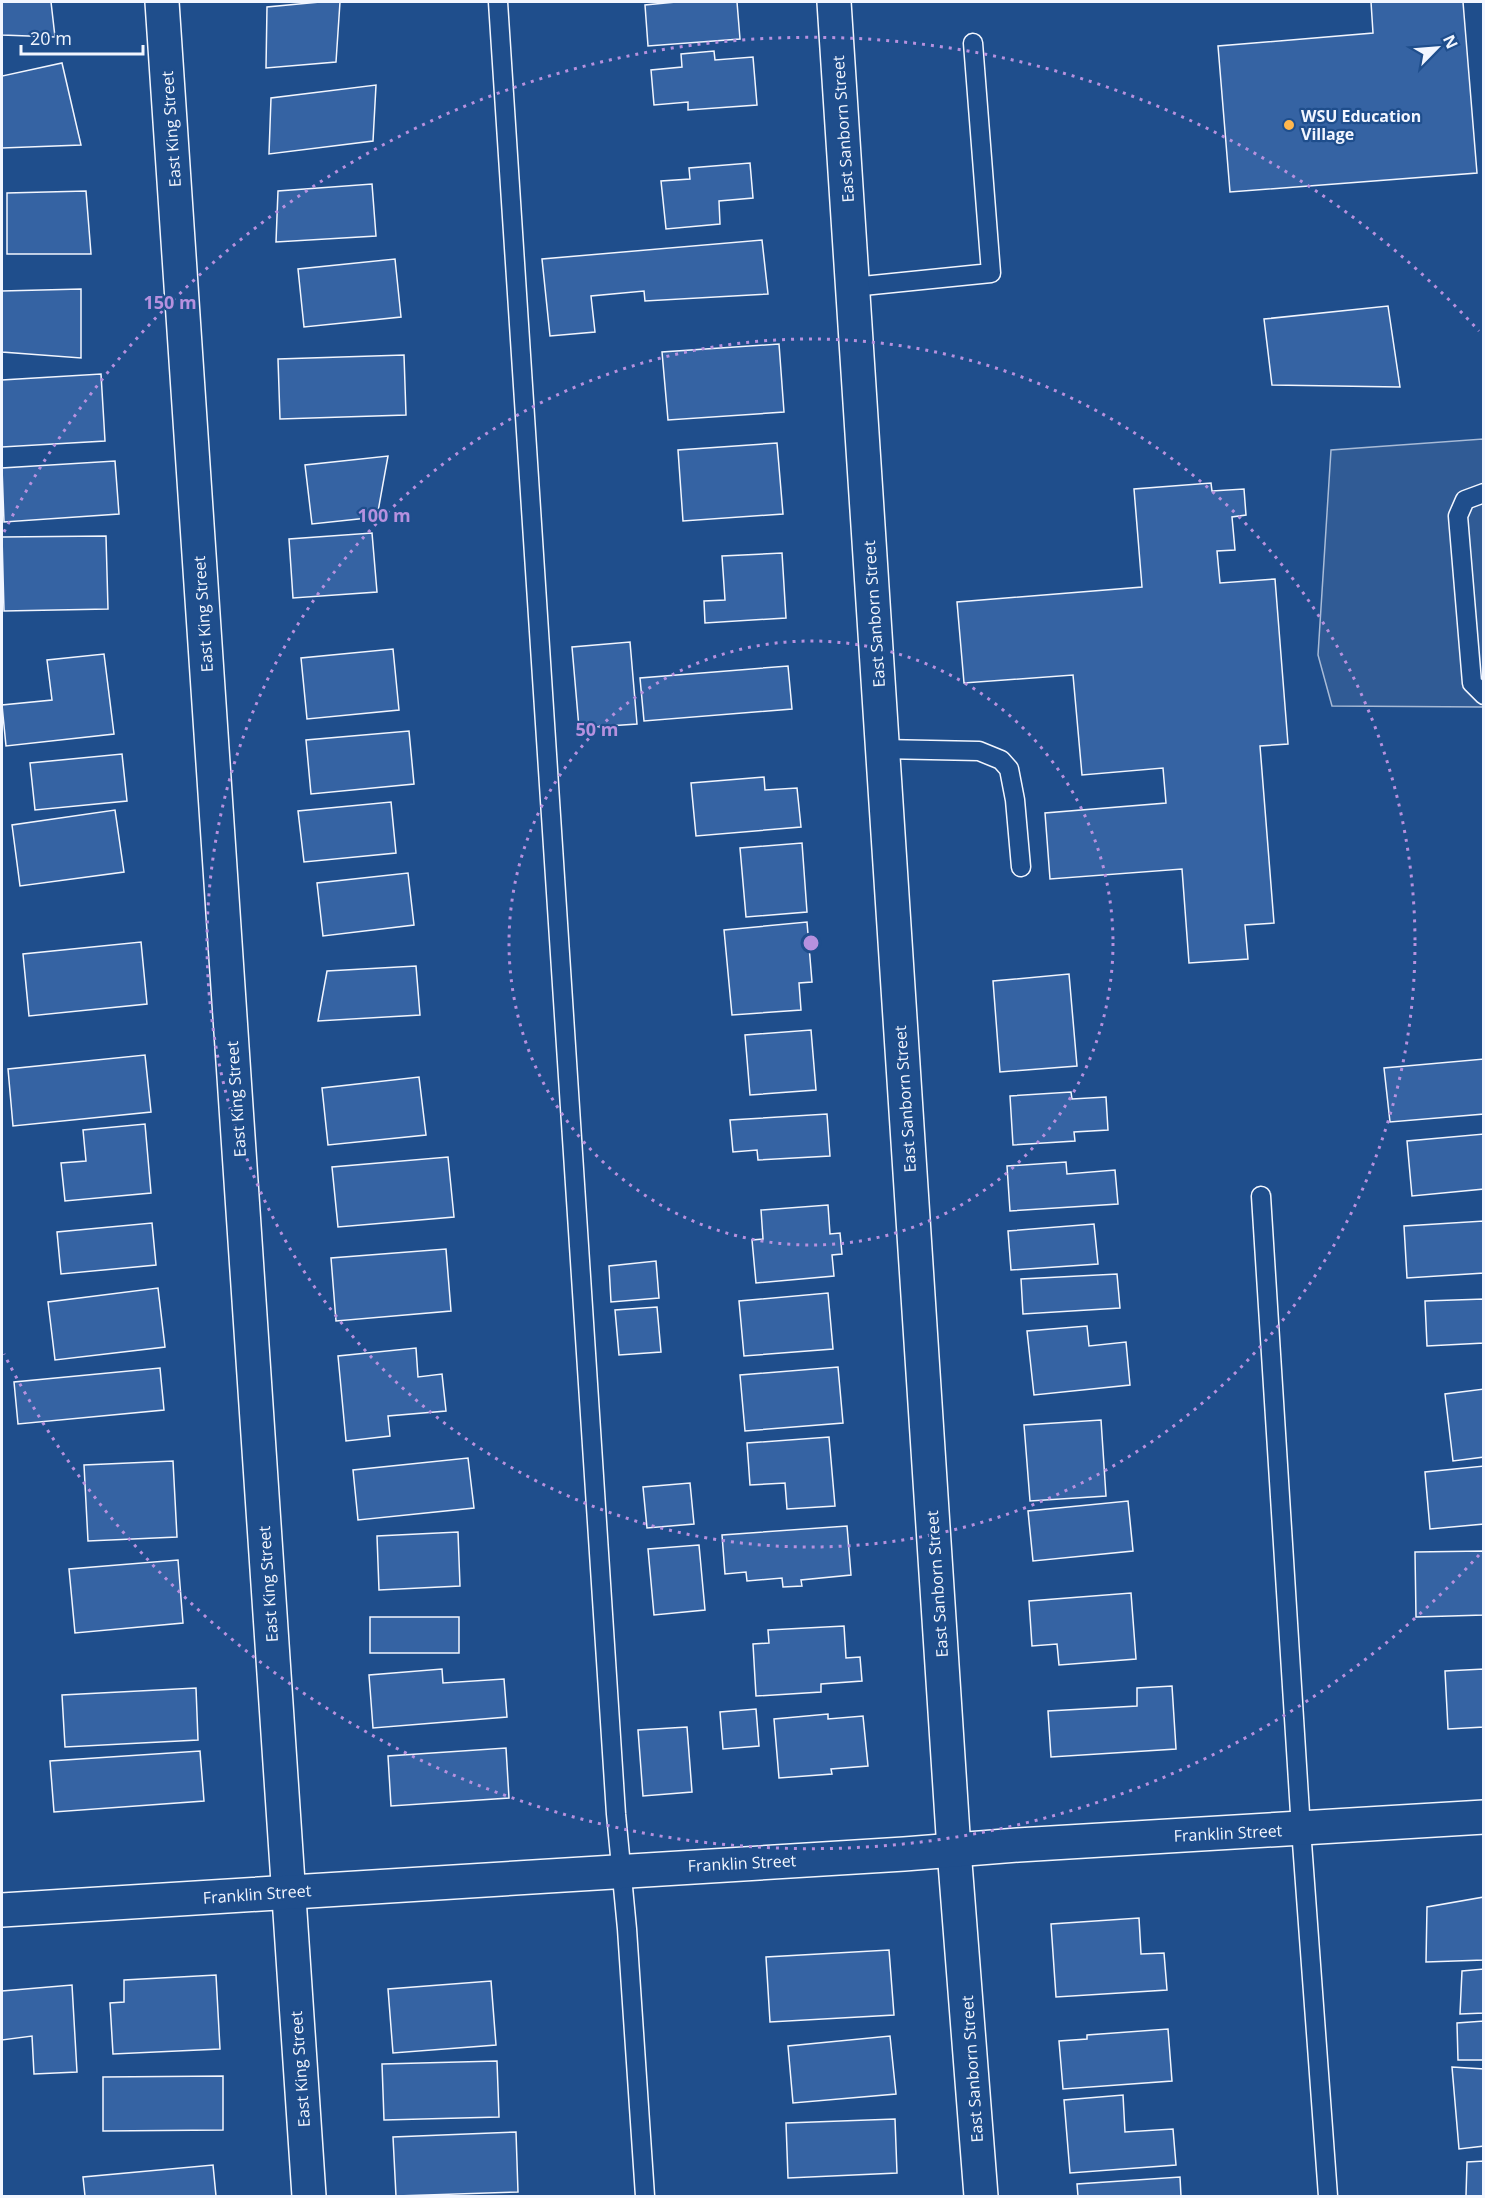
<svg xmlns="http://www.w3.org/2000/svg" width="1485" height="2198" viewBox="0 0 1485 2198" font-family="'Open Sans',sans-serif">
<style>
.parking{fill:#305b95;stroke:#a8bbd7;stroke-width:1.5}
.building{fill:#3563a3;stroke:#f2f6ff;stroke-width:1.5}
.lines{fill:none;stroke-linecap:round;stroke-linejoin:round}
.service-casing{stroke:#f2f6ff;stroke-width:21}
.minor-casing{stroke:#f2f6ff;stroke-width:36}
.tertiary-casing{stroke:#f2f6ff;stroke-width:36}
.service{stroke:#1f4e8c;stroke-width:18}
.minor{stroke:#1f4e8c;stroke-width:33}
.tertiary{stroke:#1f4e8c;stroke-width:33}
.ring{fill:none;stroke:#b691df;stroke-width:3;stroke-dasharray:3 6}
.poi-dot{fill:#ffb74d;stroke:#1f4e8c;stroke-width:2}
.labels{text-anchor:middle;stroke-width:4.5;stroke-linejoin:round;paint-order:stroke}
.poi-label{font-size:16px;font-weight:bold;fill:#f2f6ff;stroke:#1f4e8c;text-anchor:start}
.street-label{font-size:16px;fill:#f2f6ff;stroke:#1f4e8c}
.centre{fill:#b691df;stroke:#1f4e8c;stroke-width:3}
.ring-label{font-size:18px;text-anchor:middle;font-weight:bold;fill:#b691df;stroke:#1f4e8c;stroke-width:4.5;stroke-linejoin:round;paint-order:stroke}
</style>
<rect width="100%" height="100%" fill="#1f4e8c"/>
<polygon class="parking" points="1483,439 1483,707 1332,706 1318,655 1331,450"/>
<g class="building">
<polygon points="2,2 51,2 55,37 2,35"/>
<polygon points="320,2 340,2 336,62 266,68 267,7"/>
<polygon points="676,2 737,2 740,39 648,46 645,5"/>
<polygon points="1371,2 1463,2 1477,173 1230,192 1218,46 1373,33"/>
<polygon points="714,51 715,60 753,57 757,105 688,110 688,102 654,105 651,70 682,67 681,54"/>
<polygon points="62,63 81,145 2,148 2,76"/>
<polygon points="376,85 373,141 269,154 271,98"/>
<polygon points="750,163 753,198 719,201 720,224 666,229 661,181 690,179 689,168"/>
<polygon points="372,184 376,236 276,242 278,191"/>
<polygon points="86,191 91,254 7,254 7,193"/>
<polygon points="762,240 768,294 645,301 644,291 591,296 595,332 550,336 542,259"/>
<polygon points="395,259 401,317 304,327 298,269"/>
<polygon points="81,289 81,358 2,352 2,291"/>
<polygon points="1388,306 1400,387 1272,385 1264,319"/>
<polygon points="779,344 784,412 668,420 662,352"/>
<polygon points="404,355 406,415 280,419 278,359"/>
<polygon points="101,374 105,441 2,447 2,380"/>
<polygon points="777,443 783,514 683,521 678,450"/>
<polygon points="388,456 377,517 312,524 305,465"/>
<polygon points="115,461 119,514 4,522 2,468"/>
<polygon points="1211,483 1212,491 1244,489 1246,515 1232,517 1235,550 1217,551 1220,583 1275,579 1288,744 1260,746 1274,923 1245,925 1248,959 1189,963 1182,869 1050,879 1045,813 1166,803 1163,768 1082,775 1073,675 964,683 957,602 1142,587 1134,489"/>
<polygon points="372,533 377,592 293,598 289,539"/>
<polygon points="106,536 108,609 4,611 2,537"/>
<polygon points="782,553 786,618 705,623 704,601 725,600 722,556"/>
<polygon points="630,642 637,724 579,728 572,647"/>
<polygon points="393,649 399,710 307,719 301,658"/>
<polygon points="104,654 114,734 6,746 2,705 52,700 47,660"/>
<polygon points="788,666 792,709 644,721 640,678"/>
<polygon points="409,731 414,784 311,794 306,740"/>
<polygon points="122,754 127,801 35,810 30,763"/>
<polygon points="764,777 765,790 797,788 801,827 696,836 691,783"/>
<polygon points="391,802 396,853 304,862 298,811"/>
<polygon points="115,810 124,872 20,886 12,825"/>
<polygon points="802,843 807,912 746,917 740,848"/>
<polygon points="408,873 414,925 323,936 317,883"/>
<polygon points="807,922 812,982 799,983 801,1010 732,1015 724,930"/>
<polygon points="141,942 147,1004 29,1016 23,954"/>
<polygon points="416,966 420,1015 318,1021 327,971"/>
<polygon points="1069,974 1077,1066 1000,1072 993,981"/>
<polygon points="811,1030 816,1090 750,1095 745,1035"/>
<polygon points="145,1055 151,1112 13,1126 8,1069"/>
<polygon points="1484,1059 1484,1114 1390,1122 1384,1068"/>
<polygon points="419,1077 426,1135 328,1145 322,1088"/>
<polygon points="1071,1092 1072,1099 1106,1097 1108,1130 1074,1132 1075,1141 1013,1145 1010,1096"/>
<polygon points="827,1114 830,1156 758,1160 757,1150 733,1152 730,1120"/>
<polygon points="145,1124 151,1193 65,1201 61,1163 86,1161 83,1130"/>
<polygon points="1484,1134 1484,1189 1412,1196 1407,1141"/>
<polygon points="448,1157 454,1217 338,1227 332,1167"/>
<polygon points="1066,1162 1067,1174 1115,1170 1118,1204 1010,1211 1007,1166"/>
<polygon points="828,1205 830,1234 840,1233 842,1254 832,1255 834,1276 756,1283 752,1240 763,1239 761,1210"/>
<polygon points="1484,1221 1484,1273 1407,1278 1404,1226"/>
<polygon points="152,1223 156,1265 61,1274 57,1232"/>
<polygon points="1094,1224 1098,1264 1011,1270 1008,1231"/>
<polygon points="446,1249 451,1311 336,1321 331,1258"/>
<polygon points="656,1261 659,1298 611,1302 609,1266"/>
<polygon points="1117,1274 1120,1308 1023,1314 1021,1279"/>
<polygon points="158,1288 165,1347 55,1360 48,1302"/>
<polygon points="828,1293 833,1349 744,1356 739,1301"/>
<polygon points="1484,1299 1484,1343 1427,1346 1425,1301"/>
<polygon points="657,1307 661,1352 619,1355 615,1310"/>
<polygon points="1087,1326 1089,1346 1126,1342 1130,1385 1034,1395 1027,1331"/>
<polygon points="416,1348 418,1377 442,1374 446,1411 388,1416 390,1436 346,1441 338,1356"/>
<polygon points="838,1367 843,1423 745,1431 740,1375"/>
<polygon points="160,1368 164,1410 18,1424 14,1382"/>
<polygon points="1484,1389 1484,1457 1453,1461 1445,1394"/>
<polygon points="1101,1420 1106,1496 1030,1501 1024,1425"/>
<polygon points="829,1437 835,1506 787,1509 785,1483 750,1485 747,1443"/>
<polygon points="468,1458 474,1508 358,1520 353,1470"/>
<polygon points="173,1461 177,1537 88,1541 84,1465"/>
<polygon points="1484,1466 1484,1524 1430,1529 1425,1472"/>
<polygon points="690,1483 694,1524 647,1528 643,1487"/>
<polygon points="1128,1501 1133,1551 1033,1561 1028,1511"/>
<polygon points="847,1526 851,1575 801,1580 802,1586 783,1587 782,1578 747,1581 746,1572 725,1574 722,1535"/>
<polygon points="458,1532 460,1586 379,1590 377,1536"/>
<polygon points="699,1545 705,1610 654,1615 648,1549"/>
<polygon points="1484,1551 1484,1615 1416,1617 1415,1552"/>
<polygon points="178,1560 183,1623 75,1633 69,1569"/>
<polygon points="1131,1593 1136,1659 1059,1665 1057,1644 1032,1646 1029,1601"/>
<rect x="370" y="1617" width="89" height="36"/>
<polygon points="844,1626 846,1658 860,1657 862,1681 821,1684 821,1692 756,1696 753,1644 769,1643 768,1630"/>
<polygon points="442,1669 443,1683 504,1679 507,1717 373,1728 369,1675"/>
<polygon points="1484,1669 1484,1727 1448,1729 1445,1671"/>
<polygon points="1172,1686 1176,1749 1051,1757 1048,1711 1137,1706 1137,1688"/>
<polygon points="196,1688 198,1740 65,1747 62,1695"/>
<polygon points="756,1709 759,1746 723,1749 720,1712"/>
<polygon points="828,1714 828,1719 863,1716 868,1766 831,1769 832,1774 779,1778 774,1719"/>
<polygon points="687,1727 692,1792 643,1796 638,1730"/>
<polygon points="506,1748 509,1798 391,1806 388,1756"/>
<polygon points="200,1751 204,1801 54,1812 50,1761"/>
<polygon points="1484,1897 1484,1960 1426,1962 1427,1907"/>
<polygon points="1139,1918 1141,1954 1164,1953 1167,1990 1056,1997 1051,1924"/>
<polygon points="889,1950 894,2015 770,2022 766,1957"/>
<polygon points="1484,1969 1484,2013 1460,2014 1462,1971"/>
<polygon points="216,1975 220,2049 113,2054 110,2003 124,2002 124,1980"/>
<polygon points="491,1981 496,2045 393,2053 388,1989"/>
<polygon points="72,1985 77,2072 34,2074 32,2036 2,2040 2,1991"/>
<polygon points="1484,2021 1484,2060 1458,2060 1457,2023"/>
<polygon points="1168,2029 1172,2081 1063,2089 1059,2041 1087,2039 1087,2035"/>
<polygon points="890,2036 896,2094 793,2103 788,2046"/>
<polygon points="497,2061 499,2117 384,2120 382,2064"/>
<polygon points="1452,2067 1484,2069 1484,2146 1459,2149"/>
<polygon points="223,2076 223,2130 103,2131 103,2077"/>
<polygon points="1123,2095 1125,2132 1173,2129 1176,2165 1070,2173 1064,2100"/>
<polygon points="895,2119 897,2173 788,2178 786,2123"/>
<polygon points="516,2132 518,2192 396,2196 393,2137"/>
<polygon points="1484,2161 1484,2196 1466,2196 1467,2162"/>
<polygon points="213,2165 216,2196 85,2196 83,2177"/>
<polygon points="1180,2177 1181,2196 1078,2196 1077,2184"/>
</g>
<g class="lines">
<defs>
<g id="service">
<polyline points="498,2 616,1814 627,1929 645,2196"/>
<polyline points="853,287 991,273 973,43"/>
<polyline points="1484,493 1465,500 1458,516 1472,683 1484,695"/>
<polyline points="882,749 979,751 1001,760 1009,769 1015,800 1021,867"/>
<polyline points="1261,1196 1301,1829 1328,2196"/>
</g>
<polyline id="minor" points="162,2 309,2196"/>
<g id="tertiary">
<polyline points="834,2 954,1850 981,2196"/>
<polyline points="2,1910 904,1854 1018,1845 1484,1817"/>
</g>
</defs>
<use href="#service" class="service-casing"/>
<use href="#minor" class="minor-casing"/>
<use href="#tertiary" class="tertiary-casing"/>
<use href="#service" class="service"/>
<use href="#minor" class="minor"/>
<use href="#tertiary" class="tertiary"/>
</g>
<g class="ring">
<circle cx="811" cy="943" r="302"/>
<circle cx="811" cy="943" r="604"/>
<path d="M1479 1555A906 906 0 0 1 4 1354M4 532A906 906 0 0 1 1479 331"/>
</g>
<circle class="poi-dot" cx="1289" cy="125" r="6"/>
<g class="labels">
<g class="poi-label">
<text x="1301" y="122">WSU Education<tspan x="1301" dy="18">Village</tspan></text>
</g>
<g class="street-label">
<text transform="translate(171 129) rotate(-94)" y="6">East King Street</text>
<text transform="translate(843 129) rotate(-94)" y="6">East Sanborn Street</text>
<text transform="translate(203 614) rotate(-94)" y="6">East King Street</text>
<text transform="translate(874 614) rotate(-94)" y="6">East Sanborn Street</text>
<text transform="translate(236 1099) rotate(-94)" y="6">East King Street</text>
<text transform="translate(905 1099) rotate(-94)" y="6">East Sanborn Street</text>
<text transform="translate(268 1584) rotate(-94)" y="6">East King Street</text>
<text transform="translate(937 1584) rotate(-94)" y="6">East Sanborn Street</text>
<text transform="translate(1228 1833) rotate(-3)" y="6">Franklin Street</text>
<text transform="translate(742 1863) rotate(-3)" y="6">Franklin Street</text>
<text transform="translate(257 1894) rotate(-4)" y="6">Franklin Street</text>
<text transform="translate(300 2069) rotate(-94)" y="6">East King Street</text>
<text transform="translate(972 2069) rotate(-94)" y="6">East Sanborn Street</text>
</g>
</g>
<circle cx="811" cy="943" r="9" class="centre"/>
<g class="ring-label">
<text x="170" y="309">150 m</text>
<text x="384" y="522">100 m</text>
<text x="597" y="736">50 m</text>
</g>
<rect width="1485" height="2198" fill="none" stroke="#f2f6ff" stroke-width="6"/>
<g transform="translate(1437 48) rotate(65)" stroke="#1f4e8c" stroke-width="4.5" paint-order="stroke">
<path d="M0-4.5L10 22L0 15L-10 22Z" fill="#f2f6ff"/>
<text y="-9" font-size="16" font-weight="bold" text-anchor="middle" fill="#f2f6ff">N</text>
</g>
<path d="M21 45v9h122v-9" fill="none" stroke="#f2f6ff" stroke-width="3"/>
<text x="30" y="45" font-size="18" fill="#f2f6ff" stroke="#1f4e8c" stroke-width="4.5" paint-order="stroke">20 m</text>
</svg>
